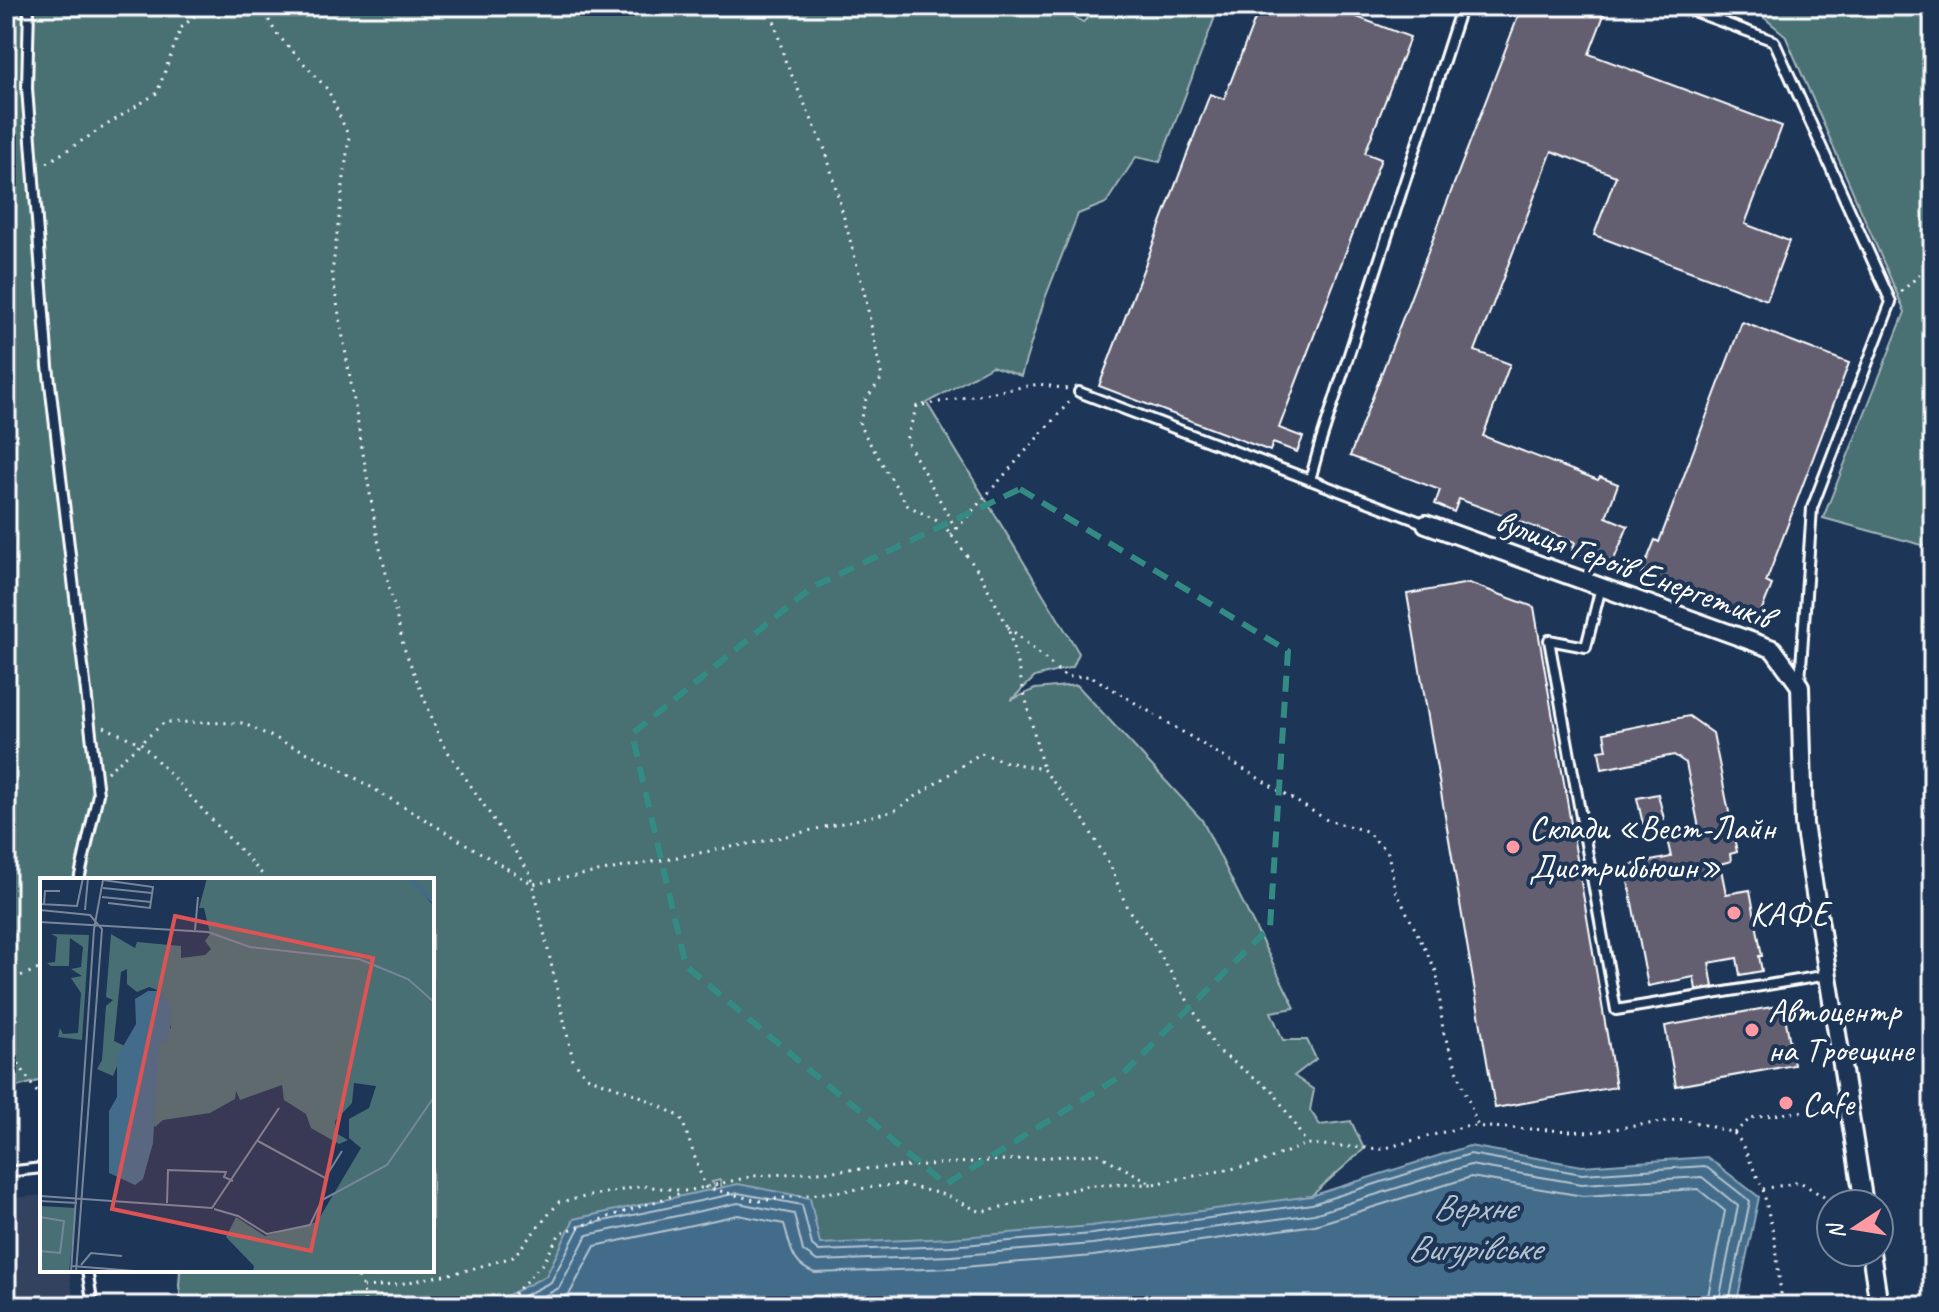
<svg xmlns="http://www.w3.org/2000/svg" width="1939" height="1312" viewBox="0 0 1939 1312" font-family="Caveat,sans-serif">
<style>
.built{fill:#32425e}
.green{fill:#486f73;stroke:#a4b7b9;stroke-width:2}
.water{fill:#436c8a;stroke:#8ea7b9;stroke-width:2}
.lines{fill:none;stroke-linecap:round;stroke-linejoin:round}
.shore{stroke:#b4c4d0;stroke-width:2}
.building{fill:#635f6f;stroke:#fff;stroke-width:2}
.service-casing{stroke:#fff;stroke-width:14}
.minor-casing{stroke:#fff;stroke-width:22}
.path{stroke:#fff;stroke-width:3;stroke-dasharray:2 6;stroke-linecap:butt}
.service{stroke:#1d3557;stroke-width:8}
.minor{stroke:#1d3557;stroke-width:16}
.marked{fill:none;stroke:#338b84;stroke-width:6;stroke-dasharray:16 10;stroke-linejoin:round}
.poi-dot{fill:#ff9aa2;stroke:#1d3557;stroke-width:3}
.labels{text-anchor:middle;stroke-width:8;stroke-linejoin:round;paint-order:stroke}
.street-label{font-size:34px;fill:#fff;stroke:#1d3557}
.poi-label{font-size:34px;fill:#fff;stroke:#1d3557;text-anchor:start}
.water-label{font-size:36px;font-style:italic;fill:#b4c4d0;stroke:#1d3557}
.inset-river{fill:none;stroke:#436c8a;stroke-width:4}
.inset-road{fill:none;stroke:#77869a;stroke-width:2}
.view{fill:#de5353;fill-opacity:0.15;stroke:#de5353;stroke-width:4}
.inset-edge{fill:none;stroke:#fff;stroke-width:4}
</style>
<rect width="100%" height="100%" fill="#1d3557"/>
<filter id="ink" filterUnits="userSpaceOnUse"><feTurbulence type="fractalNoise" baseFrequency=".0125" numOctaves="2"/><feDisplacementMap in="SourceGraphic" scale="16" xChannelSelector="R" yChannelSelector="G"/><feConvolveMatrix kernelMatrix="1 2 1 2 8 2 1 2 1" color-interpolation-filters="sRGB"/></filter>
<g filter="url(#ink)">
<polygon class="built" points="42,1195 42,1270 69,1270 75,1306 6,1306 6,1199"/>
<g class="green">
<polygon points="6,6 1061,6 1066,12 1083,22 1102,6 1219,6 1160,162 1136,157 1106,203 1078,214 1044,301 1021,376 992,366 927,403 1079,653 1073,667 1035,677 1011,700 1035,689 1077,685 1202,820 1295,1008 1271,1012 1283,1040 1307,1040 1316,1059 1294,1076 1314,1090 1310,1110 1320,1125 1351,1121 1364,1149 1311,1196 863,1274 727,1213 720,1180 712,1182 715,1186 703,1206 553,1278 495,1301 494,1306 182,1306 179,1286 180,1270 432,1270 432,880 42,880 42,1080 6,1090"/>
<polygon points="1750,6 1933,6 1933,548 1823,518 1905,312 1785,35"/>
</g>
<polygon class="water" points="1469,1146 1582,1166 1707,1157 1759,1197 1736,1306 495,1306 494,1302 546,1276 574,1219 738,1184 810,1198 820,1244 950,1238 1091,1226 1311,1196"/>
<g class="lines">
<g class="shore">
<polyline points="504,1306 551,1282 580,1226 738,1193 802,1205 812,1245 819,1251 951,1246 1092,1234 1312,1204 1470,1154 1582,1174 1705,1166 1750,1201 1728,1306"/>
<polyline points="526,1306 559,1288 587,1235 738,1203 794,1214 803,1251 817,1261 951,1256 1092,1244 1314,1214 1470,1165 1582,1184 1702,1177 1738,1206 1718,1306"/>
<path d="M553,1306L570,1293L595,1246L738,1215L784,1224C791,1245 790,1265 815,1273L952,1268L1093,1256L1315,1225L1471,1177L1583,1196L1698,1189L1725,1211L1706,1306"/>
</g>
</g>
<g class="building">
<polygon points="1260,6 1328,6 1410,37 1365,153 1381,159 1279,428 1303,437 1297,452 1273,443 1270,451 1099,386 1210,94 1224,99"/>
<polygon points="1522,6 1582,6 1604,15 1589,54 1782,126 1745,224 1789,241 1767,300 1594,235 1616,176 1552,151 1475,351 1510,364 1483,436 1598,480 1600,477 1618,484 1606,517 1628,526 1613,562 1592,554 1591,558 1572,551 1575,542 1459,499 1454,512 1435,504 1440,490 1350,456"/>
<polygon points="1742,322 1849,363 1766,582 1772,585 1758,619 1641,575 1655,540 1659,542"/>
<polygon points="1469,583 1534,607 1616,1087 1495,1108 1407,594"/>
<polygon points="1689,716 1713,733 1737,852 1730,854 1731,861 1720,864 1726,894 1750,890 1762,956 1759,956 1762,971 1740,975 1737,958 1709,963 1713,987 1696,990 1694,977 1648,986 1625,866 1671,857 1667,839 1700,833 1686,763 1674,755 1602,769 1599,751 1607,750 1604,733"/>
<polygon points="1658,794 1664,819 1643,824 1637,798"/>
<polygon points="1783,1005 1794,1065 1676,1086 1665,1026"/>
</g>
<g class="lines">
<defs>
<g id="service">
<polyline points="29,6 27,88 48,366 98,794 79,880"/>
<polyline points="1679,6 1774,41 1891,302 1812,508 1800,681"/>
<polyline points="1079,392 1426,524"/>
<polyline points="1310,480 1320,444 1460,11 1447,6"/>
<polyline points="1601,587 1586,647 1549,640 1616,1010 1828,975"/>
<polyline points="6,1172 42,1168"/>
<polyline points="87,1270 93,1306"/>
</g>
<g id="minor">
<polyline points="1426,524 1773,649 1800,686 1804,824 1864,1204"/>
<polyline points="1871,1252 1879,1306"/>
</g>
</defs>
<use href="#service" class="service-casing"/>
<use href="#minor" class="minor-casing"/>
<g class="path">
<polyline points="261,6 276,33 328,90 349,137 332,274 378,540 404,648 442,743 531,875 573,1060 587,1077 638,1095 681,1117 705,1187 758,1201 900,1184 945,1195 981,1212 1091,1185 1153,1184"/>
<polyline points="770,6 785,60 826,152 864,291 882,378 866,399 859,425 907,505 943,524 979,572 1008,627 1043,769"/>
<polyline points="47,163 157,93 181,28 206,6"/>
<polyline points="1901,292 1933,262"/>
<polyline points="956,529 906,440 917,406 1039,384 1067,389"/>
<polyline points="951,535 1071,400"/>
<polyline points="1008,627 1066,677 1091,676 1327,820 1366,831 1388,853 1395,889 1437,973 1443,1031 1478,1127"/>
<polyline points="104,727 142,744 262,874 263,880"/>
<polyline points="107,772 165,722 242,723 332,764 533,884 769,840 894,811 981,753 1006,762 1043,769 1083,819 1111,867 1127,908 1153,943 1217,1050 1273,1091 1307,1144"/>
<polyline points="6,981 42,968"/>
<polyline points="6,1043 35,1090 42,1096"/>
<polyline points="1734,1133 1751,1118 1822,1109"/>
<polyline points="1763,1189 1800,1182 1835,1204"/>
<polyline points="354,1270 363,1287 365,1306"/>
<polyline points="363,1287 394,1285 464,1271 513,1257 559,1202 643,1186 687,1191 754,1176 1098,1154 1153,1184 1256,1164 1307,1144 1382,1149 1466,1126 1592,1132 1683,1119 1734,1133 1741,1142 1763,1189 1775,1242 1781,1294 1774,1306"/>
<polyline points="503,1306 544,1262 560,1233 684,1192"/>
</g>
<use href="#service" class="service"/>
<use href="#minor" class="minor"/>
</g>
</g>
<path class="marked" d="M1020,489L1288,651L1270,927L1119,1077L946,1184L686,966L632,734L812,587Z"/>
<g class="poi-dot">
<circle cx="1513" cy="847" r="8"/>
<circle cx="1734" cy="913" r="8"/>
<circle cx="1752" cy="1030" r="8"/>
<circle cx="1786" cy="1103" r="8"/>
</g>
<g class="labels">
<g class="street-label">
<text transform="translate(1634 568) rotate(20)" y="12">вулиця Героїв Енергетиків</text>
</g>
<g class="poi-label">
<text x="1529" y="839">Склади «Вест-Лайн<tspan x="1529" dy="39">Дистрибьюшн»</tspan></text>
<text x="1750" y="925">КАФЕ</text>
<text x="1768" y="1022">Автоцентр<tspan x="1768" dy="39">на Троещине</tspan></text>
<text x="1802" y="1115">Cafe</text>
</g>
<g class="water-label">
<text x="1474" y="1219">Верхнє<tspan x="1474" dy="41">Вигурівське</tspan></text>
</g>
</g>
<g transform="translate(40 878)">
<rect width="394" height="394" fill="#1d3557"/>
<path d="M167,0H394V21L382,15L394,28V394H213L214,388L186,359L196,339L225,358L277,344L321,270L309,260V241L329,230L336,208L314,205L312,225L295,243L296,255L308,262L299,266L271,250L266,236L244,222L242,207L200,222L196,213L195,221L170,235L123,242L115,249L110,240L113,169L131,150L120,113L109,109L97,114L87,106V91L81,94L74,163L85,168L73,198L57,191L62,182L66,128L73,122L66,119L71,56L95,70L97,64L141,68V80L165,77L171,71L165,63L170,56L164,30H159ZM11,56L49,57L42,162L18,159L20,150L23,156L38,155L41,115L31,100L42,98L31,91L41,89L43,69L30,60L29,88H11L7,85L15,84L17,59ZM0,328L36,330L29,394H0Z" fill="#486f73"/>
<path d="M108,113H120L130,127V153L126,164H119L113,265L103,301L95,307L69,295V233L77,219V179L96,146L95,121Z" fill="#436c8a"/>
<path class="inset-river" d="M368,0L394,24"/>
<path class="inset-road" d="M63,2L113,9L110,30L68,25M63,10L112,15M62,19L111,24M0,26L37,28L43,0M4,27L5,13H20M0,32L50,37L62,51L36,394M45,32L48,0M0,44L168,54L210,69L319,81L368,101L394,124M54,51L63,2M155,52L158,19M218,263L285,300L302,273M0,318L172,330L239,230M0,323L37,325M127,325L128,292L186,294L184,299L193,303M174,331L198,338L227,356L270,347L282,322L347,287L394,219M0,339L24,343L20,375L0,373M41,387L51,375L82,378M32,388L107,394M31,394L54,51"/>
<path class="view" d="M135,38L333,80L271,373L72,331Z"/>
<rect width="394" height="394" class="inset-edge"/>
</g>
<rect width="1939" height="1312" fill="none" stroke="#1d3557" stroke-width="32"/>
<rect x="16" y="16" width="1907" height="1280" fill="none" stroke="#fff" stroke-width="3" filter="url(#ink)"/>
<g transform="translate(1855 1228) rotate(258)"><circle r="38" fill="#1d3557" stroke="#77869a" stroke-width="2"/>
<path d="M0-6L14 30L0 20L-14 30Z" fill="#ff9aa2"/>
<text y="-12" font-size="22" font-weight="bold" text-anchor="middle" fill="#ffffff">N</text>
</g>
</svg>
